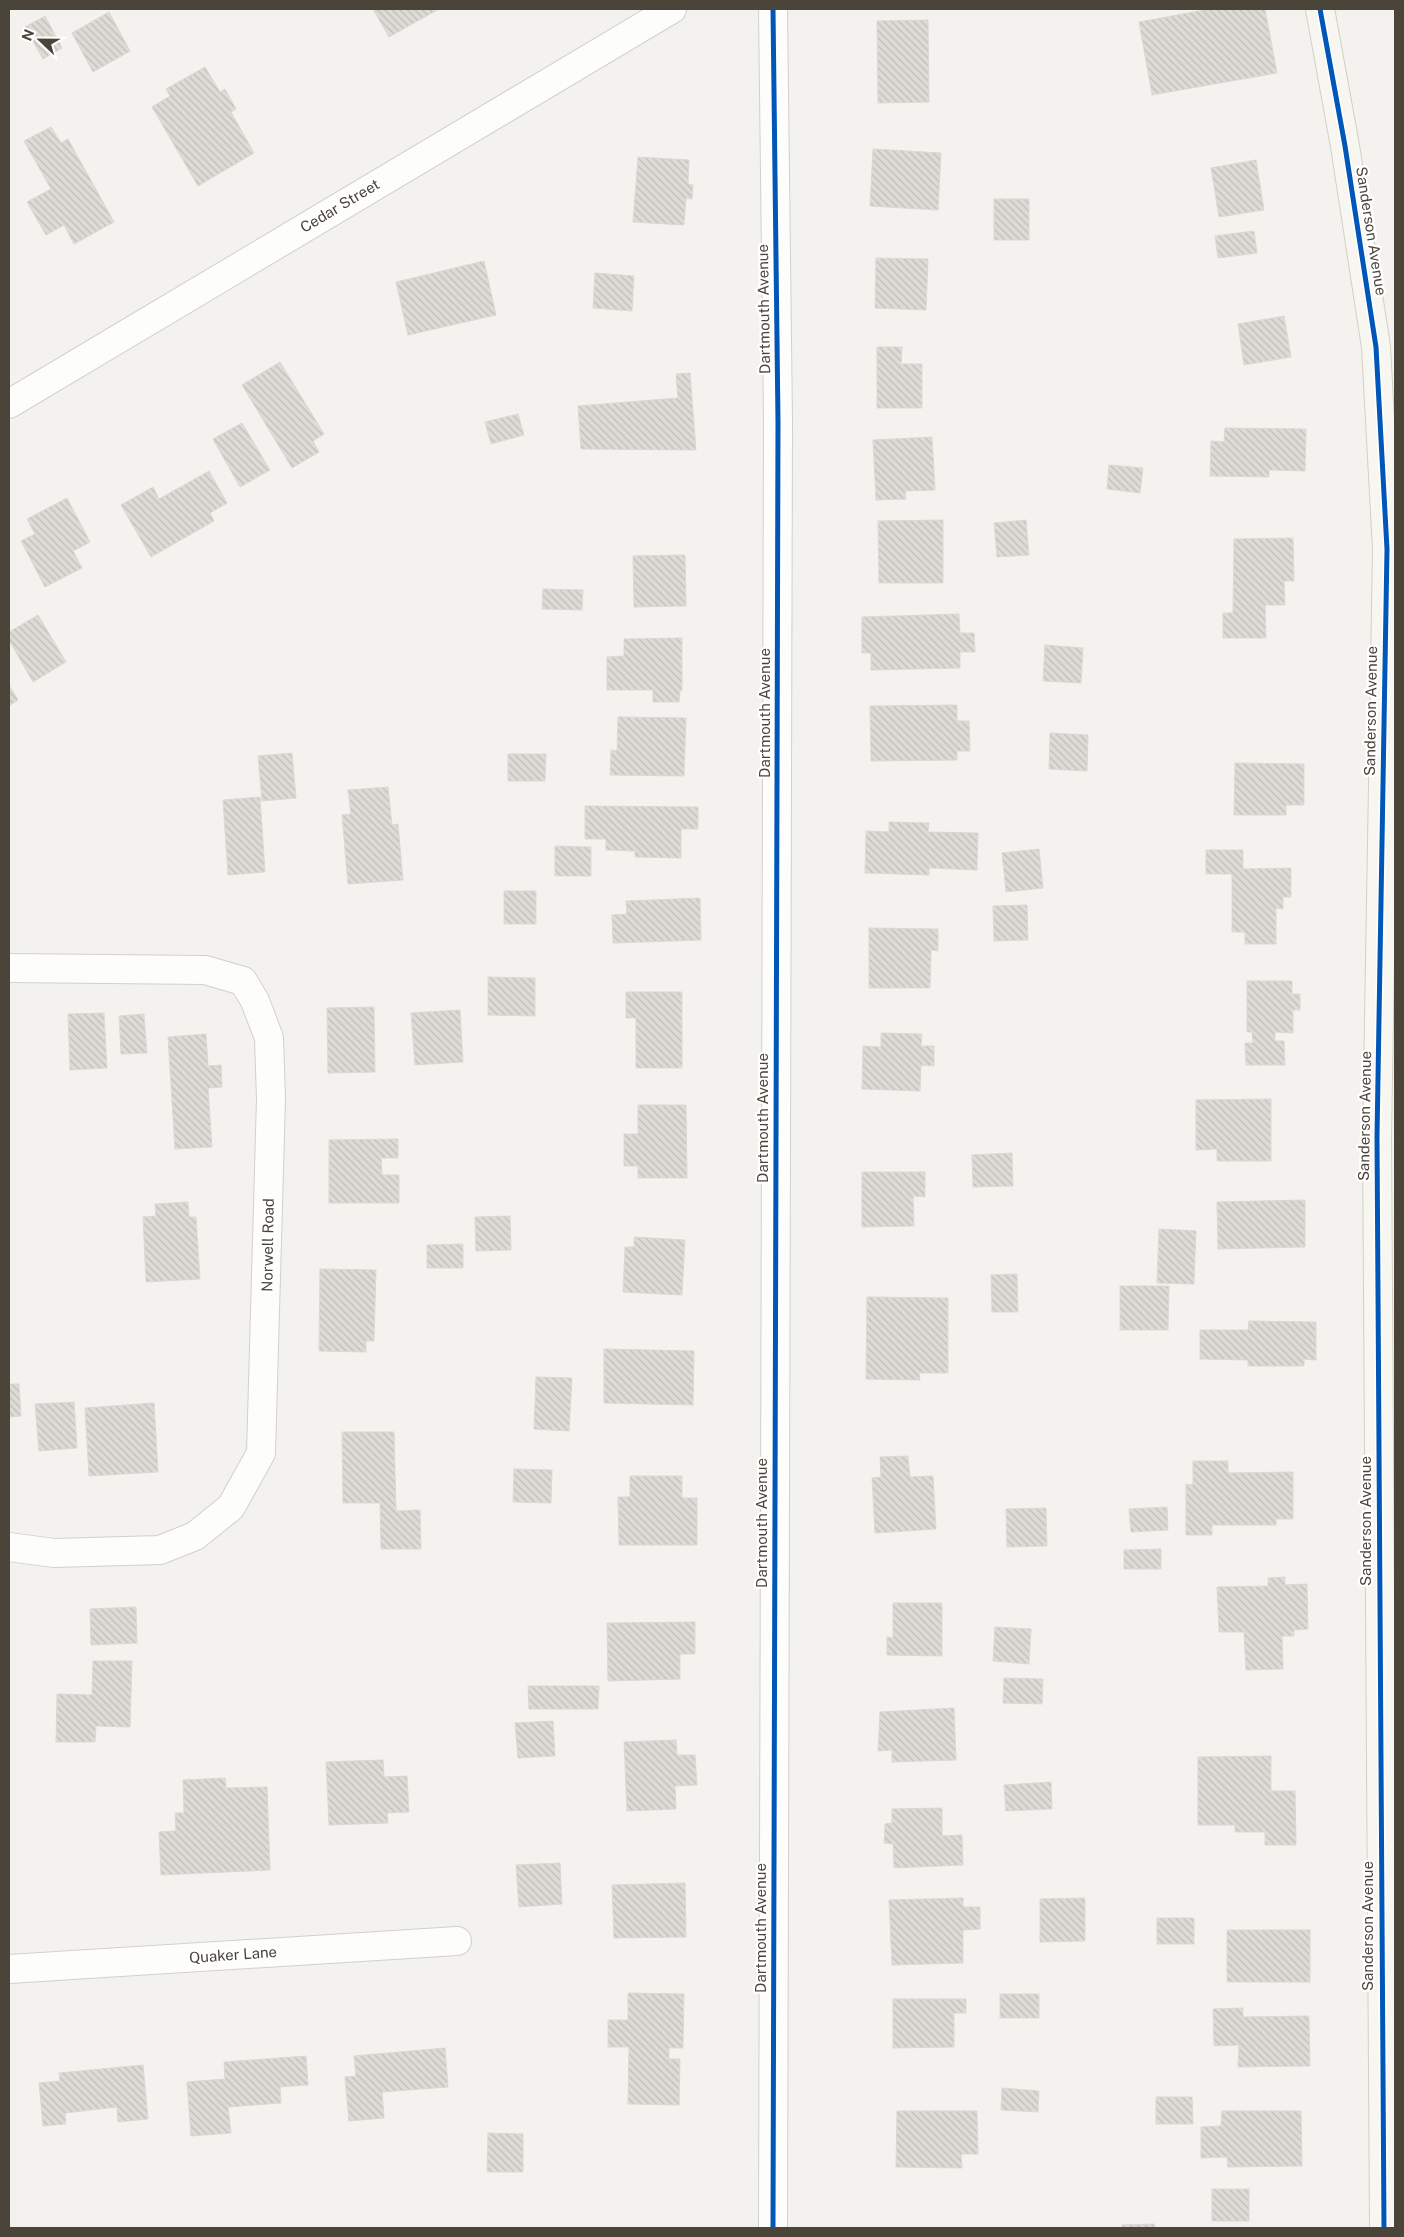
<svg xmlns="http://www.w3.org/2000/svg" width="1404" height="2237" viewBox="0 0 1404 2237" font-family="'Public Sans',sans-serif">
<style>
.building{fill:url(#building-back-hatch);stroke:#dcd9d4}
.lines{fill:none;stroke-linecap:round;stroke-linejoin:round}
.street-casing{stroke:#d2d0cb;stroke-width:30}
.secondary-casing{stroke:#d3cfc5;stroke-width:30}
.street{stroke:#fdfdfc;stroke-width:28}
.secondary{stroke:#f7f6f1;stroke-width:28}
.cycleway-casing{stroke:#fff;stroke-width:8}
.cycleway{stroke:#0057b8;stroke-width:5}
.labels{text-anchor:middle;stroke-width:4.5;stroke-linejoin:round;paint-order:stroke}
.street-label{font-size:15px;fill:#4b4439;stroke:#fff}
</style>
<defs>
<pattern id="building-back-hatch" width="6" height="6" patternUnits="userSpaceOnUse" patternTransform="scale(1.25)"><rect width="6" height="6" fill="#dedbd6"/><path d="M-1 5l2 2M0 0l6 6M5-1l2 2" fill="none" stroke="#c0bdb8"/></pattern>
</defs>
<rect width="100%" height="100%" fill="#f4f2ee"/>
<g class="building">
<polygon points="373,9 439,9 389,37"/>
<polygon points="1210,9 1265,9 1277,73 1152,95 1139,22"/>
<polygon points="109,12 130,51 93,72 72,33"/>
<polygon points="45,16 62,48 43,59 25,27"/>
<polygon points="928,20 929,102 878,103 877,21"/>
<polygon points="205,67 220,92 225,89 236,109 231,112 254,153 198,186 152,107 170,96 166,89"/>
<polygon points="51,127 61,143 68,139 114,222 74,244 64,225 46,235 27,202 51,189 24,141"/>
<polygon points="873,149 941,153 938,210 870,206"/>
<polygon points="638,157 689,160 688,184 693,185 692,199 686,198 684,225 633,222"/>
<polygon points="1256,160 1264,210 1219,217 1211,168"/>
<rect x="994" y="199" width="35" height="41"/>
<polygon points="1254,231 1257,253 1218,258 1215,236"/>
<polygon points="876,258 928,259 926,310 875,308"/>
<polygon points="484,261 496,315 408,335 396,282"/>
<polygon points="595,273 634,276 632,311 593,308"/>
<polygon points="1284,316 1291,357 1244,365 1238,324"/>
<polygon points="877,347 902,347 901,364 922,364 922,408 877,408"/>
<polygon points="280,362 324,434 313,441 319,452 292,468 242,385"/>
<polygon points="690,373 696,450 581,449 578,406 678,398 676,374"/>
<polygon points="518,414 524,435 491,444 485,422"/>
<polygon points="242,423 270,470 240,487 213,439"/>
<polygon points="1225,428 1306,429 1305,471 1269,470 1269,477 1210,476 1211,441 1224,442"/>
<polygon points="932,437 935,490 905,491 906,499 876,500 873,440"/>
<polygon points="1109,465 1143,468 1140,493 1107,489"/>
<polygon points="209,471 227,503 210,513 214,521 151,557 121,505 153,487 159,499"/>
<polygon points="67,498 90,542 73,551 82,568 45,587 21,541 35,534 27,519"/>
<polygon points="943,520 943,583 879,583 878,521"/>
<polygon points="1026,520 1029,555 997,557 994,523"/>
<polygon points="1293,538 1294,581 1284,581 1285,605 1265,605 1266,638 1223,638 1223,613 1233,613 1234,539"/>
<polygon points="685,555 686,606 634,607 633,556"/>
<polygon points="543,589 583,590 582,610 542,609"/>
<polygon points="959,614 960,633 974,633 975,652 960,652 960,668 871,670 871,653 862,653 862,617"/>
<polygon points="38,615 66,662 33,682 9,640 9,632"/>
<polygon points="682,638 682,690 680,691 679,702 653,702 653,690 607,690 607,657 624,656 624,639"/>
<polygon points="1045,645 1083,648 1081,683 1043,681"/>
<polygon points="9,685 18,700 9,706"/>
<polygon points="957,705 957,721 969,721 970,751 957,751 957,760 871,761 870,706"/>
<polygon points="618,717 686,718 684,776 610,775 611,750 617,751"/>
<polygon points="1050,733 1088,735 1087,771 1049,769"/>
<polygon points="292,753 296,798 262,801 258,756"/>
<polygon points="508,754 546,754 545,781 508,781"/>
<polygon points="1235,763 1304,764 1304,805 1286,805 1286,815 1234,815"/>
<polygon points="388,787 392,825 398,824 403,880 348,884 342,815 351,814 348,790"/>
<polygon points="260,797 265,872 228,875 223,800"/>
<polygon points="585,806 698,807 698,829 681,829 681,858 635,857 635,851 606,850 606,839 585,839"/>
<polygon points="889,822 929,823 928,832 978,833 977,870 929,868 929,875 865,873 866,831 889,832"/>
<polygon points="555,846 591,847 591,876 555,876"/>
<polygon points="1039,849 1043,888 1006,892 1002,853"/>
<polygon points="1206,850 1243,850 1243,869 1291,868 1291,897 1283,897 1283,909 1276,908 1276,944 1245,944 1245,932 1232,932 1232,874 1206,874"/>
<rect x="504" y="891" width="32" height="33"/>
<polygon points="700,898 701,940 613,943 612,915 627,914 626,901"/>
<polygon points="1027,905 1028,940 994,941 993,906"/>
<polygon points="869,928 938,929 938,951 931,950 930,988 869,988"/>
<polygon points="488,977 535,978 535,1016 488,1015"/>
<polygon points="1247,981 1292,981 1292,994 1300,994 1300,1010 1293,1010 1293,1033 1275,1032 1275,1041 1284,1041 1285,1065 1246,1065 1245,1043 1253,1043 1252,1032 1247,1032"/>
<polygon points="626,992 682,992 682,1068 636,1068 636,1018 626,1018"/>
<polygon points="374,1007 375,1072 328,1073 327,1008"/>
<polygon points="460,1010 463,1062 415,1065 411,1013"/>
<polygon points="104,1013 107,1068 70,1070 68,1014"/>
<polygon points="144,1014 147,1053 121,1054 119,1016"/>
<polygon points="881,1033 922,1034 921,1046 934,1046 934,1066 921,1065 920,1091 862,1089 863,1046 881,1047"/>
<polygon points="206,1034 208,1066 221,1065 222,1087 208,1088 212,1147 175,1149 168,1037"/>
<polygon points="1271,1099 1271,1161 1217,1161 1217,1149 1196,1150 1196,1100"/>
<polygon points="638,1105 686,1105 687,1178 638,1178 638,1166 624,1166 624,1134 638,1134"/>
<polygon points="398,1139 398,1158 381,1158 382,1175 399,1175 399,1203 329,1203 329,1140"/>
<polygon points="1012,1153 1013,1186 973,1187 972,1155"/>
<polygon points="862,1172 925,1172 925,1197 913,1196 914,1226 862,1227"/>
<polygon points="1305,1200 1305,1247 1218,1249 1217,1202"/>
<polygon points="188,1202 189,1217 196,1217 200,1279 146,1282 143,1217 156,1216 155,1204"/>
<polygon points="510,1216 511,1250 476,1251 475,1217"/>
<polygon points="1159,1229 1196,1231 1194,1284 1157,1283"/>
<polygon points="634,1237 685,1240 682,1295 623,1292 625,1247 634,1247"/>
<polygon points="463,1244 463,1268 427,1268 427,1245"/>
<polygon points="320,1269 376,1270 374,1341 366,1341 366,1352 319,1351"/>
<polygon points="1017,1274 1018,1312 992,1312 991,1275"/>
<polygon points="1120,1286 1169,1286 1168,1330 1120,1330"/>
<polygon points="867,1297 948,1298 948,1373 919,1373 920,1380 866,1379"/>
<polygon points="1249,1321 1316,1322 1316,1360 1304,1359 1304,1366 1248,1366 1248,1360 1200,1359 1200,1330 1248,1330"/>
<polygon points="604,1349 694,1351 693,1405 604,1403"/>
<polygon points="536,1377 572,1378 569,1431 534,1429"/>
<polygon points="9,1384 19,1384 21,1416 9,1417"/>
<polygon points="74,1402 77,1448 39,1451 35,1404"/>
<polygon points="154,1403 158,1472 89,1476 85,1408"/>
<polygon points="342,1432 394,1432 396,1511 420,1510 421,1549 381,1549 380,1503 343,1503"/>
<polygon points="908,1456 910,1477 933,1476 936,1529 875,1533 872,1478 881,1477 880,1457"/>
<polygon points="1193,1461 1228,1461 1228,1473 1293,1472 1293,1519 1276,1519 1276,1525 1212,1525 1212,1535 1186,1535 1186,1484 1193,1485"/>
<polygon points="514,1469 552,1470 551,1503 513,1502"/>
<polygon points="630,1476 682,1476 682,1498 697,1498 697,1545 619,1545 618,1497 630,1497"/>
<polygon points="1167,1507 1168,1530 1131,1532 1129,1509"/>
<polygon points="1046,1508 1047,1546 1007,1547 1006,1509"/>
<polygon points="1161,1549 1161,1569 1124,1569 1124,1550"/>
<polygon points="1285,1577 1285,1585 1307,1584 1308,1629 1294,1630 1294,1636 1282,1636 1283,1669 1246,1670 1244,1632 1219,1632 1217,1587 1268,1586 1268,1578"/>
<polygon points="893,1603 942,1603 942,1656 887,1655 887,1637 893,1638"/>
<polygon points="136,1607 137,1643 91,1645 90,1609"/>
<polygon points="695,1622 695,1654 680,1654 680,1679 608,1681 607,1623"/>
<polygon points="995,1627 1031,1629 1029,1664 993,1661"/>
<polygon points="93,1661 132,1661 130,1727 96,1726 95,1742 56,1742 57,1694 92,1695"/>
<polygon points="1004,1678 1043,1679 1042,1704 1003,1703"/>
<polygon points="528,1686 599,1686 598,1709 529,1709"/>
<polygon points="954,1708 956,1760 892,1762 892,1750 878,1751 880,1712"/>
<polygon points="553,1721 555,1756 518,1758 515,1723"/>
<polygon points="676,1740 677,1755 695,1755 697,1785 675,1786 676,1809 627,1811 624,1742"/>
<polygon points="1271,1756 1271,1791 1295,1791 1296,1845 1265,1845 1265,1832 1235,1832 1235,1825 1198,1825 1198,1757"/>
<polygon points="383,1760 384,1777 407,1776 409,1812 387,1813 388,1823 329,1825 326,1762"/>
<polygon points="225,1778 226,1788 267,1787 270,1870 161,1875 159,1832 176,1831 175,1813 184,1813 183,1780"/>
<polygon points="1051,1782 1052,1809 1006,1811 1004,1785"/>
<polygon points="942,1808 942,1836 962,1835 963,1865 894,1868 893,1844 884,1843 885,1824 892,1823 892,1809"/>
<polygon points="560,1863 562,1904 519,1907 516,1865"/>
<polygon points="685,1883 686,1937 614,1938 612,1885"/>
<polygon points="963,1898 963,1907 980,1907 980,1929 963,1930 963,1963 892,1965 889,1900"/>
<polygon points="1085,1898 1085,1941 1040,1942 1040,1899"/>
<rect x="1157" y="1918" width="37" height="26"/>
<rect x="1227" y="1930" width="83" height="52"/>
<polygon points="628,1993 684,1994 683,2048 669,2048 669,2059 680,2059 679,2105 628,2104 629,2047 608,2047 608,2020 628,2020"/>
<rect x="1000" y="1994" width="39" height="24"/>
<polygon points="893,1999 966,1999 966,2013 954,2013 954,2047 893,2048"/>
<polygon points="1243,2008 1243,2017 1309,2016 1310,2066 1238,2067 1239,2045 1214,2046 1213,2009"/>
<polygon points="445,2048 448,2087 382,2092 384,2118 349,2121 345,2077 356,2076 354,2056"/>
<polygon points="306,2056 308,2085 280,2087 281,2103 228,2107 231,2133 191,2136 187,2082 225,2079 224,2062"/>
<polygon points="143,2065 148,2119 118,2122 117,2107 65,2113 66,2124 43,2126 39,2083 60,2081 59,2073"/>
<polygon points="1002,2088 1039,2091 1038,2112 1001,2110"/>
<polygon points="1156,2097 1192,2097 1193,2124 1156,2124"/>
<polygon points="897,2111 977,2111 978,2154 961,2154 962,2168 896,2167"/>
<polygon points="1222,2111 1301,2111 1302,2166 1228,2167 1227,2157 1201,2158 1201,2127 1221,2126"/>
<polygon points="488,2133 523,2134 523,2172 487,2172"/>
<rect x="1212" y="2189" width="37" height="32"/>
<polygon points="1154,2224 1155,2228 1122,2228 1122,2225"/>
</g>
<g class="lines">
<defs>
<g id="street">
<polyline points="9,404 672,9"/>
<polyline points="9,968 205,970 243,981 255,1001 269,1038 271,1099 261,1453 231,1507 195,1536 160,1550 54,1553 9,1547"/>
<polyline points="9,1969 457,1941"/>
<polyline points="773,2228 778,422 773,9"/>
</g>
<polyline id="secondary" points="1320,9 1345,146 1376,347 1387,549 1377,1137 1384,2228"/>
</defs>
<use href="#street" class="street-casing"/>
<use href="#secondary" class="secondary-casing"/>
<use href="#street" class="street"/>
<use href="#secondary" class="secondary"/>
<defs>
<g id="cycleway">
<polyline points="1320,9 1345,146 1376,347 1387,549 1377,1137 1384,2228"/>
<polyline points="773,2228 778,422 773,9"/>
</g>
</defs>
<use href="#cycleway" class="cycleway-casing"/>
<use href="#cycleway" class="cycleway"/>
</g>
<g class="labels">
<g class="street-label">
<text transform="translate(340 206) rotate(-31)" y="5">Cedar Street</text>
<text transform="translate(1371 231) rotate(81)" y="5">Sanderson Avenue</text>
<text transform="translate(764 309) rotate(-91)" y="5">Dartmouth Avenue</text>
<text transform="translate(1371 711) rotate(-89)" y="5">Sanderson Avenue</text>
<text transform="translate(765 713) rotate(-90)" y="5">Dartmouth Avenue</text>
<text transform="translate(1365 1116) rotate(-89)" y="5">Sanderson Avenue</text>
<text transform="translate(763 1118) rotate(-90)" y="5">Dartmouth Avenue</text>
<text transform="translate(268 1245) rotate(-89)" y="5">Norwell Road</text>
<text transform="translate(1366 1521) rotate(-90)" y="5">Sanderson Avenue</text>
<text transform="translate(762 1523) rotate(-90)" y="5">Dartmouth Avenue</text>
<text transform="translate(1368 1926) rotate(-90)" y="5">Sanderson Avenue</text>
<text transform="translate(761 1928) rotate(-90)" y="5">Dartmouth Avenue</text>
<text transform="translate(233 1955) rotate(-4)" y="5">Quaker Lane</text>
</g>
</g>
<rect width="1404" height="2237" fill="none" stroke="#4b4439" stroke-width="20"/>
<g transform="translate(40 40) rotate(292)" stroke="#ffffff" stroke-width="4" paint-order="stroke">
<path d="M0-4L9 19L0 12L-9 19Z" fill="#4b4439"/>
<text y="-8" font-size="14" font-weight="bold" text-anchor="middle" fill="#4b4439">N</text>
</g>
</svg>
